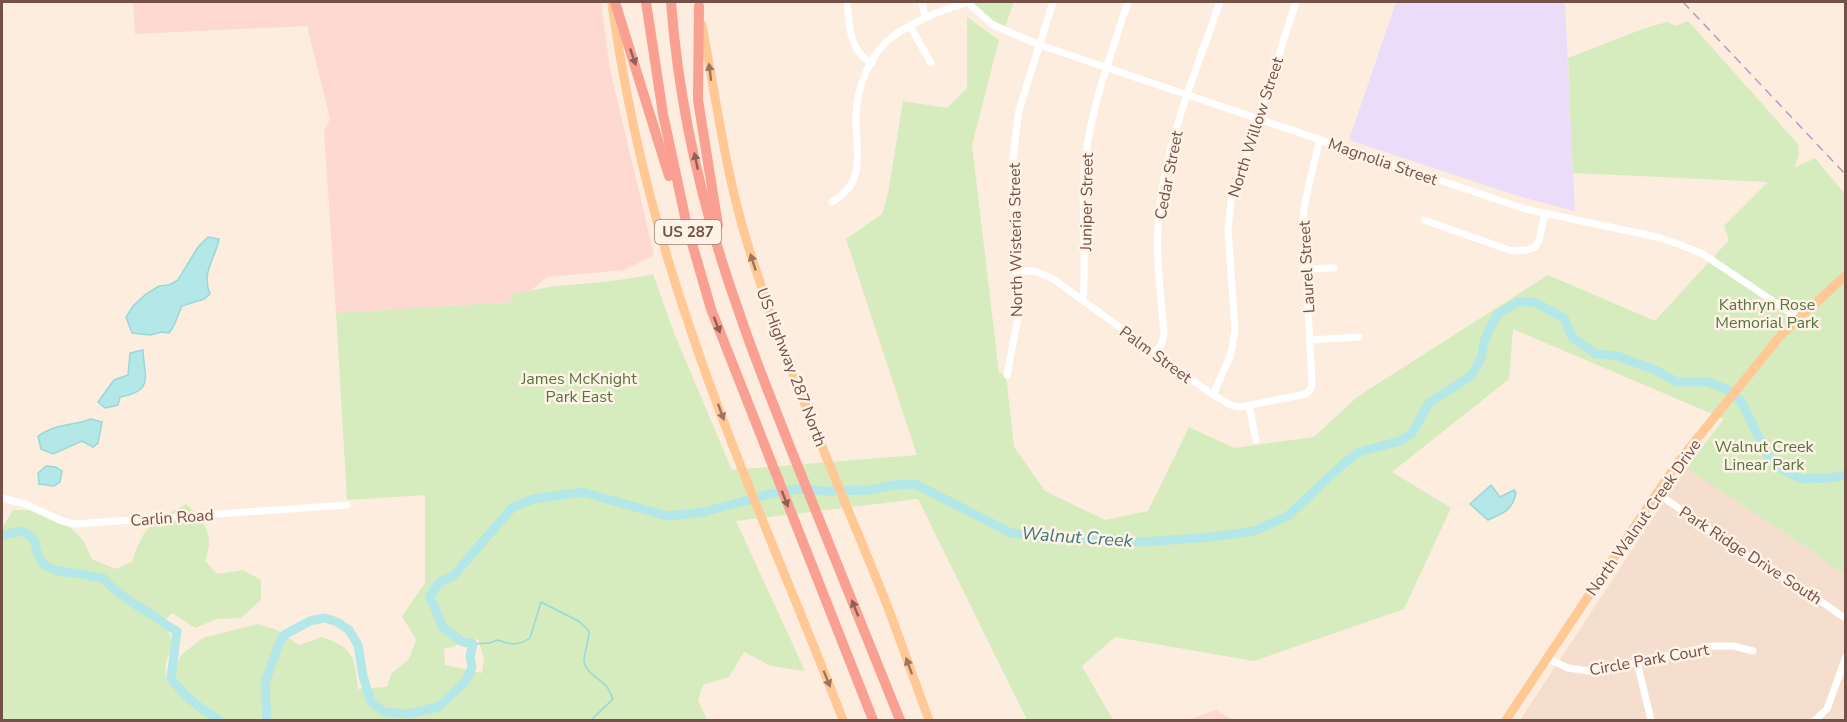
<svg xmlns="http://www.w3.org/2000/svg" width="1847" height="722" viewBox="0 0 1847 722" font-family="'Nunito Sans',sans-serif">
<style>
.residential{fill:#f5dece}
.commercial{fill:#fed9d2}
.education{fill:#ebddf9}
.green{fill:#d6ebbe;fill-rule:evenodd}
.water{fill:#b4e7e7;stroke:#99d8d9;stroke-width:1.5}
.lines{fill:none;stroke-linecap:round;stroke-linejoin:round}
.stream{stroke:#99d8d9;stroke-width:1.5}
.river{stroke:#b4e7e7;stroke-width:9}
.minor{stroke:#fff;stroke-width:7}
.major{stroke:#ffc895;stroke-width:9}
.highway{stroke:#faa093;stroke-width:10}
.rail{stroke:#ae9fc6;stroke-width:1.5;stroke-dasharray:9 6;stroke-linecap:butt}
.oneway{fill:#8f6055}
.oneway2{fill:#9e745e}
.labels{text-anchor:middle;stroke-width:5;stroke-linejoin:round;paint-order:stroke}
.shield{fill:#fff2e7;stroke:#9e8176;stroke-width:1.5}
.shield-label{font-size:15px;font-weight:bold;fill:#745046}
.street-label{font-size:16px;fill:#745046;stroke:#fff2e7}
.park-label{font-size:16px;fill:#54753c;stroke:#fff2e7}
.water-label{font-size:18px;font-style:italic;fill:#3a797b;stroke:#fff2e7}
</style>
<rect width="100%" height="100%" fill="#fdeddf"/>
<polygon class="residential" points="1686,468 1812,551 1845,576 1845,720 1520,720"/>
<g class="commercial">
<polygon points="133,2 601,2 610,69 654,255 625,270 547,277 529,292 512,294 512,302 336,313 324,131 330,119 307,26 135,34"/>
<polygon points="1216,710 1233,720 1188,720"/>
</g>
<polygon class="education" points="1396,2 1565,2 1575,211 1521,197 1349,140"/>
<g class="green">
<polygon points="970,2 1014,2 1005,27 983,14"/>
<path d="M967,17L999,40L972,145L999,373L1006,375L1014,447L1045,491L1105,520L1148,511L1189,427L1234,448L1314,437L1357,397L1548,275L1655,321L1729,240L1724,226L1768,182L1573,173L1568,58L1645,28L1667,22L1676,26L1688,21L1798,144L1799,155L1794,168L1815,158L1845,194V576L1812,551L1686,468L1724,419L1513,329L1509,379L1392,472L1451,508L1404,609L1254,661L1115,637L1082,666L1113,720H1027L918,499L736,521L805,671L771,666L744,652L729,677L703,685L698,700L707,720H2V525H4L13,510H31L71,528L83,540L92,559L115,569L132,562C145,523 151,523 186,504C205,521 215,535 205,561L217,574L243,570L261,580V600L241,618L216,619L195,628L172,613L161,624C187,650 161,648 166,676L173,672L182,654L203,638L258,624L277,630L299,645L322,637C355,649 354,656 358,689L387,687L391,674L409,659L416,640L402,616L425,583V495L347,500L336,313L512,302V294C525,293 537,289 549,287C584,283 619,282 653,274L674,333L732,470L917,455L846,239L882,214L888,194L903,101L947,108L967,88ZM478,639L484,658L482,673L445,665L444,649Z"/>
</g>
<g class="water">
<path d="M208,237L219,239C215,260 201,272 210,294L204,299L182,306C177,316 176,325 169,333L162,332L150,335L132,333L126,317L133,306L146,294L159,286L169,285L178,280L198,247Z"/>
<path d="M143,350C144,377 155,391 120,397L118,405L105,408L98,402L114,380L128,375L130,353Z"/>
<path d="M91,419L102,422L98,443L93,447L82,441L53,454L41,449L38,436C54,424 72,426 91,419Z"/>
<polygon points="46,466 56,467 62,471 60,482 54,486 39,484 38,473"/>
<path d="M1491,485L1500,497L1514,490L1516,493C1512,511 1503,513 1488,520L1470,504Z"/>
</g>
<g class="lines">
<path class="stream" d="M473,644L489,643L498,640C511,645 518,646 530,638L541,602L580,622L589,631C589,642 584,653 584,660C585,673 599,678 606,686C609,689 611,695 613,699L591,720"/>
<g class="river">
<path d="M2,535L23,531L35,540C37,567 49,571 74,573C83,574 93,577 103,578C117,595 131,601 149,613C159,619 166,626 177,631L171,678C184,697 200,708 219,720"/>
<path d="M267,720L265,683L279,643L284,635L310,621L325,618L337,622L349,630L358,645L363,676L371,702L384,712L408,714L438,707L466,681L472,667L470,656L473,644L463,642L443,628L430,597C435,586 441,580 453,576L512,508L533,499L582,492L667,516L704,512L770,494L796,489L826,491L870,490L893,485L915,484L1011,533L1067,540L1098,538L1143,542L1212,537L1254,531L1288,516L1343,464L1359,452L1400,441L1412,433L1429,403L1472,375L1481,358L1484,342L1489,330L1498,314L1518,302H1534L1564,318L1572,337L1596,354L1617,356L1653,369L1677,382H1707L1727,389L1741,401L1769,458L1783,470L1802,479L1832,478L1846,475"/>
</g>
<g class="minor">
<path d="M847,2C850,25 848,51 872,63"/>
<polyline points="922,2 925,17"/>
<polyline points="967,2 993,25 1040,45 1525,209 1657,237 1678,244 1703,254 1798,318"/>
<polyline points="910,26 931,63"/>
<path d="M832,202C840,197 847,192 852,183C862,162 855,137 856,115C857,87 870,54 892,37C915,20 941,11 967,2"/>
<polyline points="1424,220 1512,251 1527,250 1535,247 1539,240 1545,214"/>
<polyline points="1304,269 1334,268"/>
<path d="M1015,271H1034L1052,278L1213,395L1233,406L1240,407L1306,394L1311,389L1312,382L1303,219C1305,192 1315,166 1319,139"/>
<path d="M1083,300C1087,254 1080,208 1085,162C1091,107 1111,54 1128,2"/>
<polyline points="1311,340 1359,337"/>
<path d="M1155,353L1162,343L1164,334C1161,298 1156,261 1158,225C1163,147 1195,74 1220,2"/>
<polyline points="1007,375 1018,317 1012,165 1019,110 1053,2"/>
<polyline points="1213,395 1231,354 1235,329 1228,229 1231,201 1296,2"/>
<polyline points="1249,406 1256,440"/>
<polyline points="1657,493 1740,551 1805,590 1846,619"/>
<polyline points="2,498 25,504 62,521 74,524 347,505"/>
<polyline points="1547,658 1568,668 1589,671 1613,668 1712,646 1733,646 1753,651"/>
<polyline points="1637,662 1651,720"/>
<polyline points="1815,720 1827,709 1846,657"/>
</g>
<g class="major">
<path d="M612,4C627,112 653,219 688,322C733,457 792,588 843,720"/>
<path d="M702,25C716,97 725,171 747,242C783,359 833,472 879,585C897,629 912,675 929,720"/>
<polyline points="1506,720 1657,493 1679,461 1781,335 1846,275"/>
</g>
<g class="highway">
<polyline points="615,2 669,176"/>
<polyline points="646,2 663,114 687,226 711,309 873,720"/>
<path d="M671,2C679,108 704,215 740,315C755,360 773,403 790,447C826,538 863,629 900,720"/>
<polyline points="699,6 698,100 718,225"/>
</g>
<polyline class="rail" points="1683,2 1846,175"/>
</g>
<defs><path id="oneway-solid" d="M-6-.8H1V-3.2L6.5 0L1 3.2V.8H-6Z" transform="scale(1.5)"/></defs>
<g class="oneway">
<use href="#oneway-solid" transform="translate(633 57) rotate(71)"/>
<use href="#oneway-solid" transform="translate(696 161) rotate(-102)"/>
<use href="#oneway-solid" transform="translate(717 325) rotate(69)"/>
<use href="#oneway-solid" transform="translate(785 499) rotate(69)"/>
<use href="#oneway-solid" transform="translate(855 608) rotate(-112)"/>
</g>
<g class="oneway2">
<use href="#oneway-solid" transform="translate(710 72) rotate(-97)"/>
<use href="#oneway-solid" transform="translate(753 262) rotate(-108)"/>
<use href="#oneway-solid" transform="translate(721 412) rotate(70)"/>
<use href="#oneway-solid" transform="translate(909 666) rotate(-110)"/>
<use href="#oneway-solid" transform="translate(827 679) rotate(68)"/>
</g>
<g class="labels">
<rect class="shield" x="655" y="220" width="66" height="24" rx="4.5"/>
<g class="shield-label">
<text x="688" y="237">US 287</text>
</g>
<g class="street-label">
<text transform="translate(1255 127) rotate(-72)" y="6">North Willow Street</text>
<text transform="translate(1383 161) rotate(19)" y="6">Magnolia Street</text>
<text transform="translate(1168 175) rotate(-79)" y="6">Cedar Street</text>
<text transform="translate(1086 202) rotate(-89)" y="6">Juniper Street</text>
<text transform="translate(1015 240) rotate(-91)" y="6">North Wisteria Street</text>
<text transform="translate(1306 267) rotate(-93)" y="6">Laurel Street</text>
<text transform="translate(1156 354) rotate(36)" y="6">Palm Street</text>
<text transform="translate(792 367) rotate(69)" y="6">US Highway 287 North</text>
<text transform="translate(172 517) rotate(-4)" y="6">Carlin Road</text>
<text transform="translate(1643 517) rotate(-55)" y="6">North Walnut Creek Drive</text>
<text transform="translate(1751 555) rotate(33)" y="6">Park Ridge Drive South</text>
<text transform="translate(1649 659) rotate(-10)" y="6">Circle Park Court</text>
</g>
<g class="park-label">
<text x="1767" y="310">Kathryn Rose<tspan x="1767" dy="18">Memorial Park</tspan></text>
<text x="579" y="384">James McKnight<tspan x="579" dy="18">Park East</tspan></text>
<text x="1764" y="452">Walnut Creek<tspan x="1764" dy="18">Linear Park</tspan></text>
</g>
<g class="water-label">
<text transform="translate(1077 537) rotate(4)" y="6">Walnut Creek</text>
</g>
</g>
<rect width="1847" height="722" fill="none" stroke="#745046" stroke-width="6"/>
</svg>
